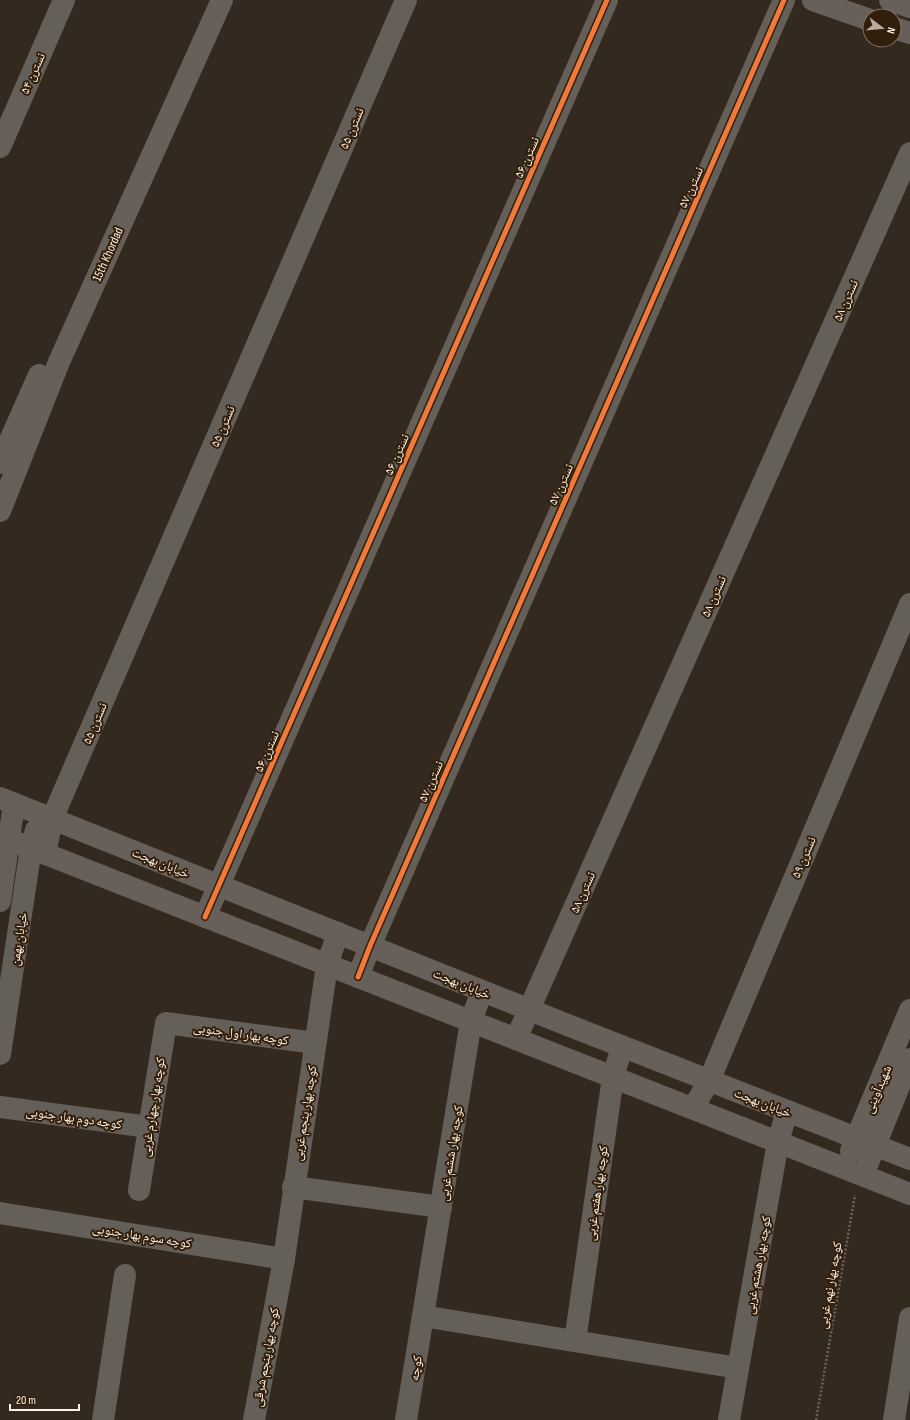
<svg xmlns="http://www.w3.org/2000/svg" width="910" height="1420" viewBox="0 0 910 1420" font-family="'Sofia Sans Condensed','Noto Naskh Arabic',sans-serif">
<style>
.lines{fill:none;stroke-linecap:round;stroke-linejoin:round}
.path{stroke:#6b645e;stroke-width:2.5;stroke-dasharray:2 2;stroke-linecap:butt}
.street{stroke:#655f5a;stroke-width:22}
.secondary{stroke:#67605a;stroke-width:22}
.cycleway-casing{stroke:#321f0b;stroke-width:8}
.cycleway{stroke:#f17a3a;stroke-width:5}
.labels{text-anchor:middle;stroke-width:4;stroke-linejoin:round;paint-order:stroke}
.street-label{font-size:13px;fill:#fff1e5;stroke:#321f0b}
</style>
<rect width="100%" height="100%" fill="#34291e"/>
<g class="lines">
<polyline class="path" points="816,1420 855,1195"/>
<g class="street">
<polyline points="0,147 64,0"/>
<polyline points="45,854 52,819 406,0"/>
<polyline points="0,901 14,804"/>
<polyline points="205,917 607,0"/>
<polyline points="358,977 370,946 784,0"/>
<polyline points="516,1039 910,153"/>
<polyline points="0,1054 31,848 36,830"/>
<polyline points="0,1107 149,1127"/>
<polyline points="693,1108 709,1081 910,604"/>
<polyline points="293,1187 441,1207"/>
<polyline points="139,1190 166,1023 315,1043"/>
<polyline points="0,1213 284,1259"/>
<polyline points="423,1316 738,1368"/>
<polyline points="575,1341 613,1077 622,1047"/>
<polyline points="103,1420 125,1275"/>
<polyline points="254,1420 284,1259 327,965 338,933"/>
<polyline points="406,1420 471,1021 482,991"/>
<polyline points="729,1420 778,1142 787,1111"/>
<polyline points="894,1420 910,1318"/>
</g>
<g class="secondary">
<polyline points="813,0 870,20"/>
<polyline points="890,0 910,7"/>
<polyline points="894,28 910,33"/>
<polyline points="0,463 39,375"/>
<polyline points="0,511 59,362 222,0"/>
<polyline points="0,798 565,1024 910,1159"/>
<polyline points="0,836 910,1194"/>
<polyline points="851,1151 910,1010"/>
<polyline points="863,1175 910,1059"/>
</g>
<defs>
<g id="cycleway">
<polyline points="205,917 607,0"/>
<polyline points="358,977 370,946 784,0"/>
</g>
</defs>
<use href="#cycleway" class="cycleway-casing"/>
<use href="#cycleway" class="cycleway"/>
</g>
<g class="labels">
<g class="street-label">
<text transform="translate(32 73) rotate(-66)" y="5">نسترن ۵۴</text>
<text transform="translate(351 128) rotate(-67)" y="5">نسترن ۵۵</text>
<text transform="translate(526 157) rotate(-66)" y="5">نسترن ۵۶</text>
<text transform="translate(690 187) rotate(-66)" y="5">نسترن ۵۷</text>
<text transform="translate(107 254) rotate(-66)" y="5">15th Khordad</text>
<text transform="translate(845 300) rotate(-66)" y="5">نسترن ۵۸</text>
<text transform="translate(222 426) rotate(-67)" y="5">نسترن ۵۵</text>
<text transform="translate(396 454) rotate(-66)" y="5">نسترن ۵۶</text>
<text transform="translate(560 484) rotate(-66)" y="5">نسترن ۵۷</text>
<text transform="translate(713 596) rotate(-66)" y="5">نسترن ۵۸</text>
<text transform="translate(94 723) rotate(-67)" y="5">نسترن ۵۵</text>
<text transform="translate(266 751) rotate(-66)" y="5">نسترن ۵۶</text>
<text transform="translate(430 781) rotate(-66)" y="5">نسترن ۵۷</text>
<text transform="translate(803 857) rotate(-67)" y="5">نسترن ۵۹</text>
<text transform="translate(161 862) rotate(22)" y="5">خیابان بهجت</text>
<text transform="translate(582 892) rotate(-66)" y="5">نسترن ۵۸</text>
<text transform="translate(18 939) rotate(-81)" y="5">خیابان بهمن</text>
<text transform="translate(462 983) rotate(22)" y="5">خیابان بهجت</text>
<text transform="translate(241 1033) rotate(8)" y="5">کوچه بهار اول جنوبی</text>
<text transform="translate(877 1089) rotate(-67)" y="5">شهیدآوینی</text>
<text transform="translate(763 1102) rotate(21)" y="5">خیابان بهجت</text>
<text transform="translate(152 1107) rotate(-81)" y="5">کوچه بهار چهارم غربی</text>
<text transform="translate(304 1113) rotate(-81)" y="5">کوچه بهار پنجم غربی</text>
<text transform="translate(74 1117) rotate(8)" y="5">کوچه دوم بهار جنوبی</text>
<text transform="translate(450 1153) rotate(-81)" y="5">کوچه بهار ششم غربی</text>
<text transform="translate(596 1193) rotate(-82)" y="5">کوچه بهار هفتم غربی</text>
<text transform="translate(142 1235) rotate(9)" y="5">کوچه سوم بهار جنوبی</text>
<text transform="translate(757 1265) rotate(-80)" y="5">کوچه بهار هشتم غربی</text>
<text transform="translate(829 1285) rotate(-80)" y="5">کوچه بهار نهم غربی</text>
<text transform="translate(265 1357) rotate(-80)" y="5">کوچه بهار پنجم شرقی</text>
<text transform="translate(415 1368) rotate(-81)" y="5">کوچه</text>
</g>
</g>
<g transform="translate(882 28) rotate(106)"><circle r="19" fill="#321f0b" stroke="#847362"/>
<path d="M0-3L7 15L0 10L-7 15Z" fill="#b8ab9f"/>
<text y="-6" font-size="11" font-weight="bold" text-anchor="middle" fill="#fff1e5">N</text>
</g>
<path d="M10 1404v6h69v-6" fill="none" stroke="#fff1e5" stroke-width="2"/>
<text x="16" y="1404" font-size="12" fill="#fff1e5" stroke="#321f0b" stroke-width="3" paint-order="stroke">20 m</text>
</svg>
